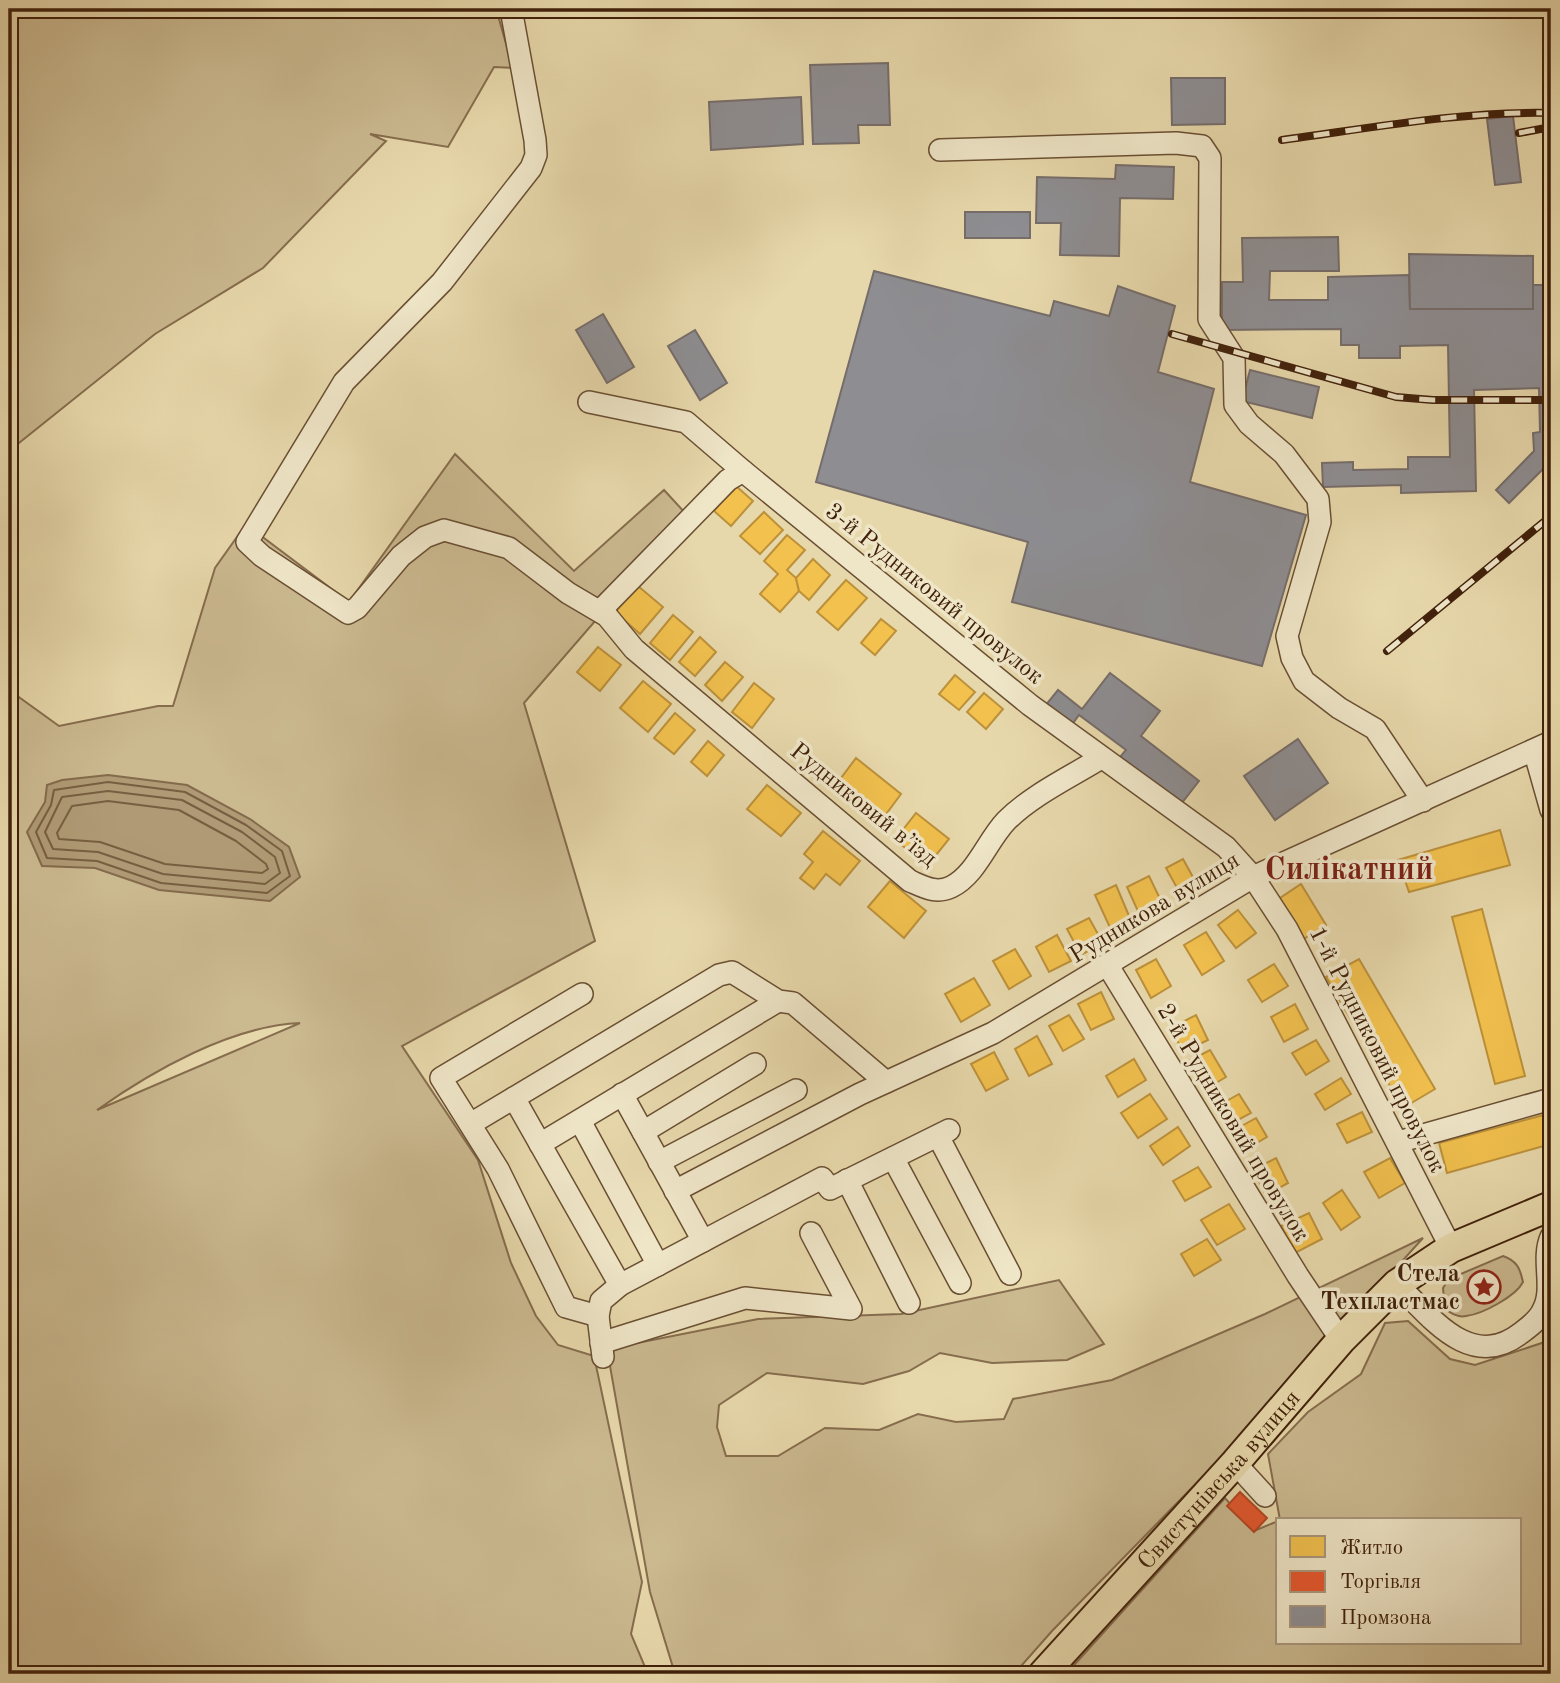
<svg xmlns="http://www.w3.org/2000/svg" width="1560" height="1683" viewBox="0 0 1560 1683" font-family="'Old Standard TT',serif">
<style>
.green{fill:#cbb990;stroke:#866d4e;stroke-width:2;fill-rule:evenodd}
.water{fill:#af9a75;stroke:#836a4b;stroke-width:2}
.homes{fill:#f2c14e;stroke:#bd913a;stroke-width:2}
.shops{fill:#e4572e;stroke:#b34724;stroke-width:2}
.industry{fill:#8d8d92;stroke:#766d6a;stroke-width:2}
.lines{fill:none;stroke-linecap:round;stroke-linejoin:round}
.shore{stroke:#785e40;stroke-width:2}
.minor-casing{stroke:#6a4f33;stroke-width:24}
.major-casing{stroke:#41210b;stroke-width:32}
.minor{stroke:#efe6c8;stroke-width:21}
.major{stroke:#e7d8ab;stroke-width:28}
.rail-casing{stroke:#41210b;stroke-width:8}
.rail{stroke:#efe6c8;stroke-width:5;stroke-dasharray:16;stroke-linecap:butt}
.labels{text-anchor:middle;stroke-width:7;stroke-linejoin:round;paint-order:stroke}
.street-label{font-size:24px;fill:#41210b;stroke:#efe6c8}
.poi-label{font-size:24px;font-weight:bold;fill:#41210b;stroke:#efe6c8;text-anchor:end}
.district-label{font-size:32px;font-weight:bold;fill:#7a1f14;stroke:#efe6c8}
</style>
<rect width="100%" height="100%" fill="#e7d8ab"/>
<filter id="stains"><feTurbulence type="fractalNoise" baseFrequency=".00286" numOctaves="4"/><feColorMatrix values="0 0 0 0 .2 0 0 0 0 .09 0 0 0 0 .02 0 0 0 .5 -.17"/></filter>
<radialGradient id="worn" r=".72"><stop offset=".6" stop-color="#630" stop-opacity="0"/><stop offset="1" stop-color="#630" stop-opacity=".3"/></radialGradient>
<g class="green">
<polygon points="9,9 492,9 499,19 513,68 494,67 448,147 370,134 386,141 263,268 155,334 9,451"/>
<path d="M455,454L574,571L664,490L687,515L524,703L595,941L402,1046L478,1160L511,1263L536,1316L558,1345L594,1356L642,1582L631,1634L648,1674H538L533,1668L536,1674H9V690L59,726L158,706H173L215,568L249,520L260,535L349,602ZM300,1023L97,1110C152,1071 231,1026 300,1023Z"/>
<polygon points="1423,1238 1260,1418 1052,1631 1014,1674 675,1674 650,1592 607,1349 758,1319 901,1314 1059,1280 1104,1344 1067,1360 992,1363 940,1353 909,1371 863,1384 767,1373 719,1405 717,1427 726,1456 778,1456 825,1428 879,1430 918,1414 956,1422 1004,1419 1013,1399 1112,1380 1265,1314"/>
<path d="M1503,1256C1517,1261 1520,1268 1523,1282C1516,1296 1483,1314 1466,1316C1458,1318 1451,1313 1445,1309L1443,1288L1449,1279Z"/>
<polygon points="1408,1321 1450,1359 1475,1365 1551,1340 1551,1674 1066,1674 1225,1498 1254,1531 1278,1521 1278,1643 1520,1643 1520,1520 1280,1520 1268,1454 1308,1412 1361,1374 1385,1323"/>
</g>
<polygon class="water" points="108,775 187,785 250,819 289,847 300,877 270,901 159,890 95,868 42,866 27,832 45,802 47,785 62,780"/>
<g class="homes">
<polygon points="736,486 753,501 731,526 714,511"/>
<polygon points="764,512 783,530 760,554 740,536"/>
<polygon points="787,535 805,550 787,570 796,578 799,591 780,612 760,594 778,574 764,561"/>
<polygon points="813,559 830,575 809,600 799,591 796,578"/>
<polygon points="846,580 867,598 838,630 817,612"/>
<polygon points="638,586 663,607 640,634 615,612"/>
<polygon points="673,615 693,632 670,660 650,643"/>
<polygon points="881,619 896,631 875,655 861,643"/>
<polygon points="700,637 716,652 695,676 679,662"/>
<polygon points="598,647 621,665 600,691 577,672"/>
<polygon points="725,662 743,677 722,701 705,685"/>
<polygon points="955,675 975,692 959,710 939,694"/>
<polygon points="643,681 671,704 648,732 620,708"/>
<polygon points="754,683 774,699 752,728 732,712"/>
<polygon points="984,693 1003,709 986,729 967,712"/>
<polygon points="675,713 695,730 674,754 654,738"/>
<polygon points="708,741 724,755 707,776 691,762"/>
<polygon points="856,758 901,794 878,825 832,790"/>
<polygon points="767,785 801,813 781,836 747,809"/>
<polygon points="916,813 949,839 928,865 895,840"/>
<polygon points="1500,830 1510,865 1409,892 1398,860"/>
<polygon points="823,831 860,861 840,885 826,874 814,889 800,878 813,862 804,854"/>
<polygon points="1183,859 1199,888 1182,897 1166,868"/>
<polygon points="1149,876 1164,907 1141,918 1127,887"/>
<polygon points="890,881 926,911 904,938 868,907"/>
<polygon points="1301,884 1326,925 1302,940 1277,900"/>
<polygon points="1116,885 1132,923 1112,932 1095,895"/>
<polygon points="1482,909 1525,1076 1495,1084 1452,917"/>
<polygon points="1238,910 1256,933 1236,948 1218,925"/>
<polygon points="1089,918 1103,943 1081,955 1067,929"/>
<polygon points="1206,932 1224,961 1202,975 1184,945"/>
<polygon points="1057,935 1071,961 1049,972 1036,947"/>
<polygon points="1015,949 1031,976 1009,989 993,961"/>
<polygon points="1156,959 1171,986 1151,998 1136,970"/>
<polygon points="1359,959 1435,1089 1403,1108 1326,977"/>
<polygon points="1274,964 1288,986 1262,1002 1248,980"/>
<polygon points="974,978 990,1005 961,1022 945,994"/>
<polygon points="1101,992 1114,1019 1091,1030 1078,1004"/>
<polygon points="1295,1004 1308,1029 1284,1042 1271,1017"/>
<polygon points="1069,1015 1084,1039 1063,1051 1049,1026"/>
<polygon points="1196,1015 1208,1040 1183,1052 1171,1028"/>
<polygon points="1037,1036 1052,1064 1029,1076 1015,1049"/>
<polygon points="1316,1040 1329,1061 1306,1075 1292,1053"/>
<polygon points="1210,1050 1226,1077 1204,1090 1187,1062"/>
<polygon points="994,1052 1008,1079 986,1091 971,1064"/>
<polygon points="1134,1059 1146,1080 1118,1097 1106,1076"/>
<polygon points="1341,1078 1351,1094 1325,1110 1315,1094"/>
<polygon points="1150,1094 1167,1119 1138,1138 1121,1113"/>
<polygon points="1239,1094 1251,1113 1227,1126 1216,1107"/>
<polygon points="1362,1112 1372,1132 1347,1143 1337,1124"/>
<polygon points="1551,1113 1551,1144 1447,1173 1439,1143"/>
<polygon points="1256,1118 1267,1137 1243,1151 1231,1132"/>
<polygon points="1178,1127 1190,1146 1163,1165 1150,1146"/>
<polygon points="1276,1158 1288,1183 1266,1195 1253,1170"/>
<polygon points="1390,1158 1405,1183 1379,1198 1364,1172"/>
<polygon points="1198,1167 1211,1187 1185,1201 1173,1181"/>
<polygon points="1342,1190 1360,1217 1341,1230 1323,1203"/>
<polygon points="1229,1204 1245,1229 1217,1245 1201,1220"/>
<polygon points="1309,1213 1322,1239 1295,1253 1281,1226"/>
<polygon points="1207,1239 1221,1260 1194,1276 1181,1254"/>
</g>
<polygon class="shops" points="1240,1492 1267,1518 1254,1532 1227,1506"/>
<g class="industry">
<polygon points="888,63 890,125 858,125 859,143 813,144 810,65"/>
<polygon points="1171,78 1225,78 1225,124 1172,125"/>
<polygon points="801,97 803,144 711,150 709,102"/>
<polygon points="1513,116 1521,182 1495,185 1487,119"/>
<polygon points="1116,165 1174,167 1173,199 1120,198 1119,256 1060,255 1061,223 1036,223 1037,177 1115,179"/>
<rect x="965" y="212" width="65" height="26"/>
<polygon points="1338,237 1339,271 1270,271 1269,300 1328,300 1328,277 1409,275 1410,309 1533,309 1533,285 1551,285 1551,461 1509,503 1496,490 1534,451 1533,433 1540,432 1539,388 1474,390 1476,491 1401,493 1401,485 1323,487 1322,463 1353,462 1353,470 1408,469 1408,457 1450,457 1448,345 1400,346 1400,358 1359,358 1359,345 1341,345 1341,329 1222,330 1222,282 1243,282 1242,238"/>
<polygon points="1409,254 1533,256 1533,309 1410,309"/>
<polygon points="874,271 1050,316 1054,301 1109,316 1118,286 1175,306 1158,372 1214,389 1190,482 1306,515 1262,666 1012,602 1028,542 816,482"/>
<polygon points="603,314 634,367 607,383 576,330"/>
<polygon points="695,330 727,383 700,400 668,346"/>
<polygon points="1250,370 1319,387 1312,418 1242,401"/>
<polygon points="1110,673 1160,711 1141,736 1199,781 1181,804 1120,757 1126,750 1079,715 1071,726 1045,706 1058,690 1082,709"/>
<polygon points="1298,739 1328,783 1275,820 1244,776"/>
</g>
<g class="lines">
<g class="shore">
<polygon points="108,782 185,792 246,825 282,851 290,876 267,893 161,883 97,861 47,858 36,832 51,805 54,790"/>
<polygon points="108,791 182,800 242,832 275,857 280,873 265,884 163,874 98,852 53,849 45,832 62,797"/>
<polygon points="108,801 179,810 236,841 266,864 268,869 262,873 165,864 100,842 59,839 57,833 72,806"/>
</g>
<defs>
<g id="minor">
<path d="M511,9L535,140L536,155L531,168L442,282L344,382L247,542L262,556L348,613L357,608L401,556L425,537L444,530L509,548L568,593L607,616L634,649L910,881C924,887 936,894 951,887C976,875 987,841 1006,821C1032,795 1070,777 1101,758"/>
<polyline points="940,150 1176,143 1202,146 1210,158 1209,319 1234,358 1235,405 1249,424 1284,454 1318,499 1320,522 1287,636 1292,658 1304,681 1339,708 1375,729 1423,801"/>
<polyline points="589,402 686,422 743,471"/>
<polyline points="600,611 728,480 743,471 1030,705 1226,847 1253,877 1287,929 1451,1248"/>
<polyline points="1534,750 1551,810"/>
<polyline points="1108,966 1298,1276 1341,1340"/>
<polyline points="582,994 441,1078 498,1169 566,1307 598,1316"/>
<polyline points="622,1094 703,1241"/>
<polyline points="514,1098 620,1285"/>
<polyline points="580,1121 658,1265"/>
<polyline points="472,1123 719,975 732,972 778,1001 793,1003 886,1082"/>
<polyline points="643,1132 755,1064"/>
<polyline points="938,1136 1010,1274"/>
<polyline points="1398,1142 1551,1099"/>
<polyline points="540,1144 778,1001"/>
<polyline points="893,1158 960,1283"/>
<polyline points="659,1162 796,1090"/>
<polyline points="847,1180 909,1303"/>
<polyline points="675,1191 860,1094 993,1033 1253,877 1551,742"/>
<path d="M1397,1284C1431,1317 1470,1372 1521,1333C1529,1327 1539,1320 1543,1310C1555,1288 1541,1260 1551,1237"/>
<polyline points="601,1343 745,1298 851,1309 811,1233"/>
<polyline points="603,1357 598,1316 601,1301 620,1285 822,1178 830,1189 949,1130"/>
<polyline points="1235,1463 1265,1496"/>
</g>
<g id="major">
<path id="s1" d="M1043,1674L1235,1463L1341,1340L1397,1284L1451,1248L1551,1206"/>
</g>
</defs>
<use href="#minor" class="minor-casing"/>
<use href="#major" class="major-casing"/>
<use href="#minor" class="minor"/>
<use href="#major" class="major"/>
<defs>
<g id="rail">
<polyline points="1519,133 1551,127"/>
<path d="M1282,140C1371,128 1461,111 1551,113"/>
<polyline points="1172,334 1396,397 1433,400 1551,400"/>
<polyline points="1387,651 1551,516"/>
</g>
</defs>
<use href="#rail" class="rail-casing"/>
<use href="#rail" class="rail"/>
</g>
<defs>
<symbol id="sight-ring" viewBox="-11 -11 22 22"><circle r="9.5" fill="#efe6c8" stroke="#8f2418" stroke-width="1.5"/><path d="M0-6L1.8-2.2L6-1.7L2.9 1.2L3.7 5.4L0 3.3L-3.7 5.4L-2.9 1.2L-6-1.7L-1.8-2.2Z" fill="#8f2418"/></symbol>
</defs>
<g fill-rule="evenodd">
<use href="#sight-ring" x="1465" y="1268" width="38" height="38"/>
</g>
<g class="labels">
<g class="street-label">
<text transform="translate(935 593) rotate(39)" y="8">3-й Рудниковий провулок</text>
<text transform="translate(864 804) rotate(39)" y="8">Рудниковий в’їзд</text>
<text transform="translate(1154 907) rotate(-31)" y="8">Рудникова вулиця</text>
<text transform="translate(1378 1049) rotate(63)" y="8">1-й Рудниковий провулок</text>
<text transform="translate(1234 1122) rotate(59)" y="8">2-й Рудниковий провулок</text>
<text dy="8" stroke="none"><textPath href="#s1" startOffset="262">Свистунівська вулиця</textPath></text>
</g>
<g class="poi-label">
<text x="1460" y="1281">Стела<tspan x="1460" dy="28">Техпластмас</tspan></text>
</g>
<g class="district-label">
<text x="1349" y="879">Силікатний</text>
</g>
</g>
<rect width="1560" height="1683" fill="none" stroke="#e7d8ab" stroke-width="35"/>
<rect x="10" y="10" width="1539" height="1662" fill="none" stroke="#41210b" stroke-width="3.5"/>
<rect x="18" y="18" width="1525" height="1648" fill="none" stroke="#41210b" stroke-width="2"/>
<rect x="1276" y="1518" width="245" height="126" fill="#efe6c8" stroke="#a9977c" stroke-width="2"/>
<rect x="1290" y="1536" width="35" height="21" fill="#f2c14e" stroke="#a9977c" stroke-width="2"/>
<text x="1340" y="1554" font-size="21" fill="#41210b">Житло</text>
<rect x="1290" y="1571" width="35" height="21" fill="#e4572e" stroke="#a9977c" stroke-width="2"/>
<text x="1340" y="1588" font-size="21" fill="#41210b">Торгівля</text>
<rect x="1290" y="1606" width="35" height="21" fill="#8d8d92" stroke="#a9977c" stroke-width="2"/>
<text x="1340" y="1624" font-size="21" fill="#41210b">Промзона</text>
<rect width="100%" height="100%" filter="url(#stains)"/>
<rect width="100%" height="100%" fill="url(#worn)"/>
</svg>
